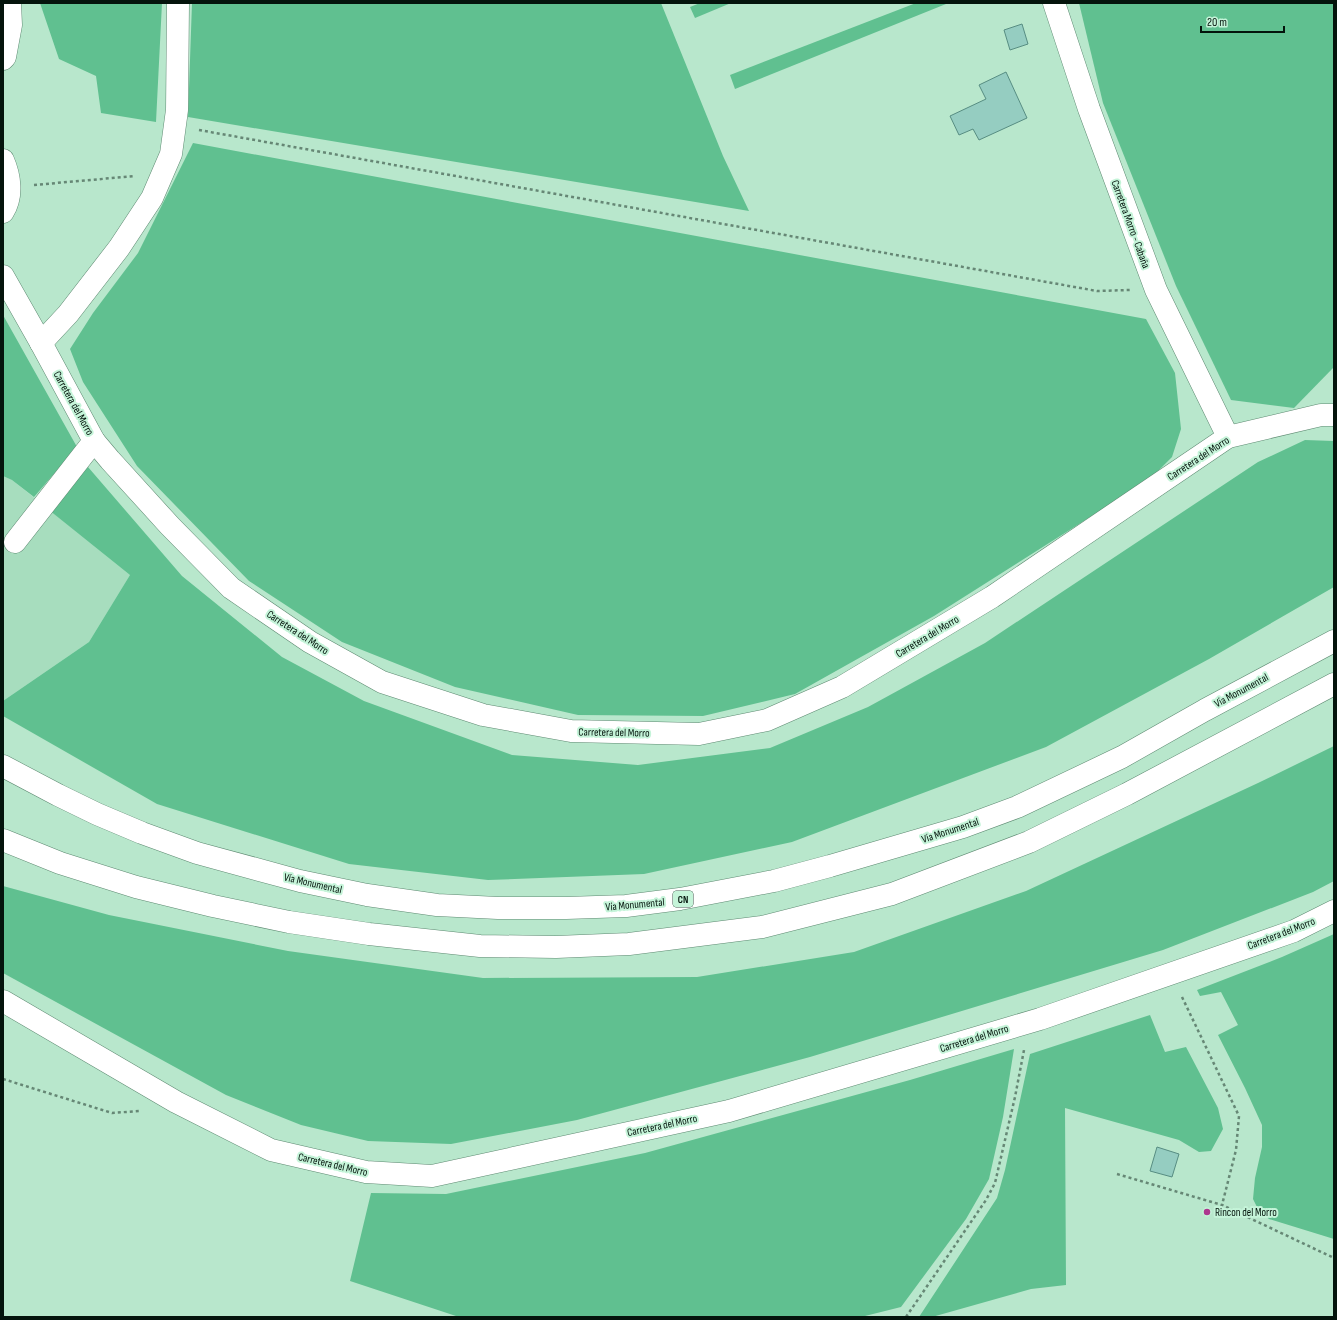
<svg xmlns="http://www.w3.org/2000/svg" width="1337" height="1320" viewBox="0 0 1337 1320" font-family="'Sofia Sans Condensed',sans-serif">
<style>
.built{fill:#a7ddbe}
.green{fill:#60c090}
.building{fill:#95cdc1;stroke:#578d82}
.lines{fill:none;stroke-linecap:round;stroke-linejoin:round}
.minor-casing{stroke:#5e8a72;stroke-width:23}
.highway-casing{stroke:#5e8a72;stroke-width:23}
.path{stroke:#668775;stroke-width:2.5;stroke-dasharray:3 3;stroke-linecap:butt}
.minor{stroke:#fff;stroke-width:22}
.highway{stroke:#fff;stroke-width:22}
.poi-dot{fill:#ad378e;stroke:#c5f4d9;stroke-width:1.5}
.labels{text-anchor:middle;stroke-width:4;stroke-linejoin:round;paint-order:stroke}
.shield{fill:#c5f4d9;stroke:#3e574a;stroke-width:1}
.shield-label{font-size:10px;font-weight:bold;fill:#04140c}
.street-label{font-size:11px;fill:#04140c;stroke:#c5f4d9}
.poi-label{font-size:11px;fill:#04140c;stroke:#c5f4d9;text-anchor:start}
</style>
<rect width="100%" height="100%" fill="#b8e7cc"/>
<polygon class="built" points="3,476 12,480 130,575 89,642 3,701"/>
<g class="green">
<polygon points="40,3 162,3 156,122 101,113 96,76 59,59"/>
<polygon points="192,3 661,3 723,156 749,211 188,117"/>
<polygon points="700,3 731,3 695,18 690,7"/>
<polygon points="916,3 945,3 946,4 735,89 730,75"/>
<polygon points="1079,3 1334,3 1334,367 1294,408 1231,400 1176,286 1103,103"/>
<polygon points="193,143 1146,319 1175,373 1181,429 1172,457 1150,479 934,616 795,694 703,716 578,715 455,687 342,642 249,581 137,466 83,382 70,349 93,313 138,253"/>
<polygon points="3,315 77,447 34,497 12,480 3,476"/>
<polygon points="1305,440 1334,441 1334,587 1209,659 1046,747 792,842 644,874 488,880 349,864 157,804 3,716 3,701 89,642 130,575 49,510 88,467 182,576 282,657 364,701 512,755 638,765 770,748 868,707 985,643 1258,462"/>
<polygon points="1334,746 1334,881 1313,892 1163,950 810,1057 577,1120 451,1144 368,1141 301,1125 226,1095 3,973 3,886 109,915 288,951 483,978 697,977 854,952 1026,891 1258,783"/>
<polygon points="1334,934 1334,1239 1269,1219 1258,1209 1253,1199 1255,1178 1262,1147 1262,1125 1245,1088 1218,1035 1238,1025 1221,992 1200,996 1197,990 1282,957"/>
<polygon points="1150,1015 1165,1052 1186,1047 1218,1108 1223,1129 1211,1151 1199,1152 1179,1140 1065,1108 1066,1285 1031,1289 932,1317 919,1317 997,1198 1005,1170 1030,1054"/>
<polygon points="1014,1049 1003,1117 989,1179 966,1219 901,1307 861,1317 459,1317 350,1281 371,1193 446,1194 645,1153 910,1080"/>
</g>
<g class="building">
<polygon points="1022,24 1028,44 1010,50 1004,30"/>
<polygon points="1006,72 1027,118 979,140 973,129 959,135 950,116 986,99 979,85"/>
<polygon points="1157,1147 1179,1154 1172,1177 1150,1171"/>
</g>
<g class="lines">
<defs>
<g id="minor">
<polyline points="1054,3 1089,109 1156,290 1228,437"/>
<polyline points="3,59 5,57 11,25 10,3"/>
<path d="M3,160C10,176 13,196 3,212"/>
<polyline points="3,276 41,343 94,441 110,460 170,526 231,588 310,642 382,682 483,715 571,731 699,734 767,720 842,687 992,597 1228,437 1321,415 1334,415"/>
<polyline points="41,343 68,314 119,248 152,198 171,154 177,110 178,3"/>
<polyline points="15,542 94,441"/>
<polyline points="3,1001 176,1102 271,1150 366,1172 432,1176 729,1111 1040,1019 1294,931 1334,911"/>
</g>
<g id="highway">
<polyline points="3,766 58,795 97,814 142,833 197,853 300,881 367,895 437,905 498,908 566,908 626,906 680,899 774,881 830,866 963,827 1017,807 1122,757 1205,710 1334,641"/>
<polyline points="3,840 60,863 136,887 213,906 289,922 369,934 480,946 556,947 629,944 762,927 892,894 1029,842 1127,794 1334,684"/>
</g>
</defs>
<use href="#minor" class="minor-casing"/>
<use href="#highway" class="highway-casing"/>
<g class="path">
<polyline points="199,130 1097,291 1130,290"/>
<polyline points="34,185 135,176"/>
<polyline points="1182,997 1239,1116 1236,1150 1222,1205"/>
<polyline points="3,1079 112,1113 139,1111"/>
<polyline points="1117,1174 1222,1205 1334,1258"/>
<polyline points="906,1317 986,1200 995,1183 1015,1097 1024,1050"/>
</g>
<use href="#minor" class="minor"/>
<use href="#highway" class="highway"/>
</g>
<circle class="poi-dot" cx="1207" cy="1212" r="4"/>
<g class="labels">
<rect class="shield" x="673" y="891" width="20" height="16" rx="3"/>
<g class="shield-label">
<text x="683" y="903">CN</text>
</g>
<g class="street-label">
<text transform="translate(1131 224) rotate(70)" y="4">Carretera Morro - Cabaña</text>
<text transform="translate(74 403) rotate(61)" y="4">Carretera del Morro</text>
<text transform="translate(1198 458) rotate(-33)" y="4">Carretera del Morro</text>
<text transform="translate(298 632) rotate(33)" y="4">Carretera del Morro</text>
<text transform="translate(927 636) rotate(-31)" y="4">Carretera del Morro</text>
<text transform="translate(1241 690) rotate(-28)" y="4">Vía Monumental</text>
<text transform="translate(614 732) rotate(1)" y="4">Carretera del Morro</text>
<text transform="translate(950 830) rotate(-18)" y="4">Vía Monumental</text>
<text transform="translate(313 883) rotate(13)" y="4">Vía Monumental</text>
<text transform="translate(635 904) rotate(-5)" y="4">Vía Monumental</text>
<text transform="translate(1281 933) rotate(-21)" y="4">Carretera del Morro</text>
<text transform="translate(974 1038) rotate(-17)" y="4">Carretera del Morro</text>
<text transform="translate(662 1125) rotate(-12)" y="4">Carretera del Morro</text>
<text transform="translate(333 1164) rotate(13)" y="4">Carretera del Morro</text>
</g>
<g class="poi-label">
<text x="1215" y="1216">Rincon del Morro</text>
</g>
</g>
<rect width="1337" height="1320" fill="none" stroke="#04140c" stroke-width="8"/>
<path d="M1201 26v6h83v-6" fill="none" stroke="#04140c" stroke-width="2"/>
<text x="1207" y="26" font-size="12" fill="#04140c" stroke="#c5f4d9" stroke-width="3" paint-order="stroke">20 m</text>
</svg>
